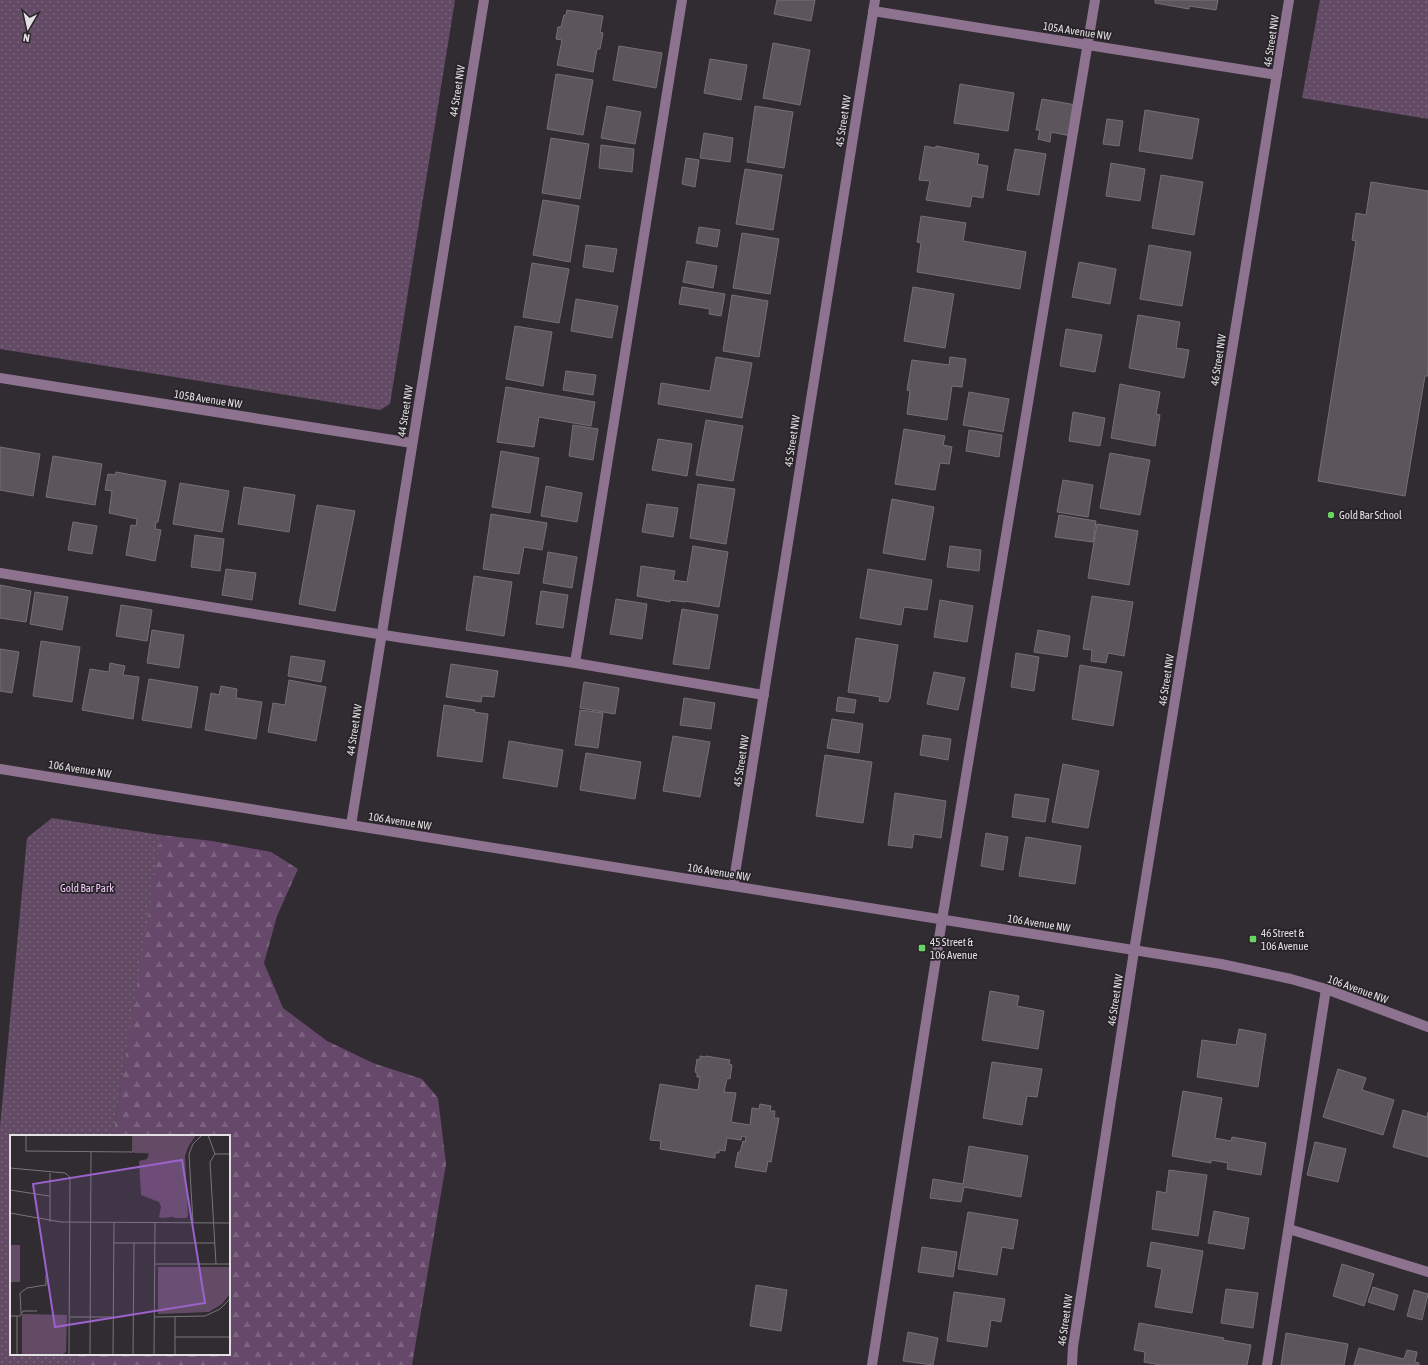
<svg xmlns="http://www.w3.org/2000/svg" width="1428" height="1365" viewBox="0 0 1428 1365" font-family="'Asap Condensed',sans-serif">
<style>
.forest{fill:url(#forest-firs)}
.park{fill:url(#park-dots)}
.building{fill:#5c565c;stroke:#757076}
.lines{fill:none;stroke-linecap:round;stroke-linejoin:round}
.minor{stroke:#8e7391;stroke-width:10}
.poi-dot{fill:#69d464;stroke:#272328;stroke-width:1.5}
.labels{text-anchor:middle;stroke-width:3.5;stroke-linejoin:round;paint-order:stroke}
.street-label{font-size:11px;fill:#e3e0e3;stroke:#272328}
.poi-label{font-size:11px;fill:#e3e0e3;stroke:#272328;text-anchor:start}
.park-label{font-size:11px;fill:#f4ccf9;stroke:#272328}
.inset-road{fill:none;stroke:#787478;stroke-width:1}
.view{fill:#9a62ca;fill-opacity:0.15;stroke:#9a62ca;stroke-width:2}
.inset-edge{fill:none;stroke:#e3e0e3;stroke-width:2}
</style>
<defs>
<pattern id="forest-firs" width="22" height="20" patternUnits="userSpaceOnUse"><rect width="22" height="20" fill="#66496a"/><path d="M5 1l3.5 6h-7zM16 11l3.5 6h-7z" fill="#7c637f"/></pattern>
<pattern id="park-dots" width="8" height="8" patternUnits="userSpaceOnUse"><rect width="8" height="8" fill="#634b66"/><path d="M2 2h.1M6 6h.1" fill="none" stroke="#79657c" stroke-width="1.8" stroke-linecap="round"/></pattern>
</defs>
<rect width="100%" height="100%" fill="#312c31"/>
<polygon class="forest" points="161,835 212,841 271,852 298,869 277,916 264,963 283,1008 327,1041 373,1063 422,1079 438,1098 446,1164 412,1365 76,1365 78,1354 229,1354 229,1136 113,1136 127,1047 100,845"/>
<g class="park">
<polygon points="0,0 455,0 390,404 380,410 0,349"/>
<polygon points="1320,0 1428,0 1428,119 1302,98"/>
<polygon points="52,818 161,835 113,1136 11,1136 11,1354 78,1354 76,1365 0,1365 0,1127 27,838"/>
</g>
<g class="building">
<polygon points="777,0 815,0 811,21 774,14"/>
<polygon points="1155,0 1218,0 1216,10 1189,6 1189,9 1155,3"/>
<polygon points="567,10 603,16 600,32 603,33 600,49 597,49 593,72 557,65 562,40 556,39 558,27 561,27 564,15 566,15"/>
<polygon points="773,43 810,50 800,105 763,98"/>
<polygon points="619,46 662,53 656,88 613,80"/>
<polygon points="710,59 747,65 741,100 704,93"/>
<polygon points="556,74 593,80 583,135 547,129"/>
<polygon points="960,84 1014,93 1008,131 954,123"/>
<polygon points="1042,99 1076,105 1071,136 1051,132 1050,142 1038,139 1040,130 1036,130"/>
<polygon points="607,106 641,112 635,144 601,138"/>
<polygon points="755,106 793,112 784,168 747,162"/>
<polygon points="1145,110 1199,119 1192,159 1139,151"/>
<polygon points="1107,119 1123,121 1119,146 1103,144"/>
<polygon points="704,133 733,138 730,162 700,158"/>
<polygon points="551,138 589,144 580,199 542,193"/>
<polygon points="601,145 634,149 632,172 599,168"/>
<polygon points="925,146 935,148 936,146 979,154 977,164 988,166 983,198 972,196 970,207 926,200 930,181 919,180"/>
<polygon points="1015,149 1046,154 1039,195 1007,190"/>
<polygon points="686,158 699,160 695,187 682,184"/>
<polygon points="1111,163 1145,169 1140,201 1106,196"/>
<polygon points="745,169 782,175 773,230 736,224"/>
<polygon points="1161,175 1203,182 1194,235 1152,228"/>
<polygon points="1371,182 1428,191 1428,376 1425,376 1405,496 1318,481 1356,241 1352,240 1356,213 1366,215"/>
<polygon points="543,200 579,206 570,262 533,255"/>
<polygon points="921,216 966,223 963,241 1026,252 1020,289 917,272 921,243 917,242"/>
<polygon points="699,227 720,230 717,247 696,243"/>
<polygon points="742,233 779,239 770,294 733,288"/>
<polygon points="586,245 617,249 613,272 583,267"/>
<polygon points="1149,245 1191,252 1182,306 1140,299"/>
<polygon points="687,261 717,266 713,288 683,282"/>
<polygon points="1079,262 1116,269 1110,304 1072,297"/>
<polygon points="532,263 569,269 559,323 523,317"/>
<polygon points="682,287 725,294 721,316 709,314 710,309 679,304"/>
<polygon points="913,287 954,294 945,348 904,341"/>
<polygon points="732,295 768,301 759,357 723,351"/>
<polygon points="576,299 618,306 612,338 571,331"/>
<polygon points="1138,315 1180,322 1176,348 1189,350 1184,378 1129,368"/>
<polygon points="515,326 552,332 543,386 506,379"/>
<polygon points="1066,329 1102,335 1095,372 1060,366"/>
<polygon points="716,357 752,363 742,418 658,404 661,383 710,391"/>
<polygon points="950,357 966,359 962,387 952,386 947,420 907,414 910,391 907,390 912,360 949,365"/>
<polygon points="566,371 596,375 593,395 563,390"/>
<polygon points="1120,384 1160,392 1156,414 1160,415 1155,446 1111,438"/>
<polygon points="506,387 595,402 591,426 539,417 534,447 497,442"/>
<polygon points="969,392 1009,399 1003,432 963,425"/>
<polygon points="1073,412 1105,418 1100,446 1069,441"/>
<polygon points="706,420 743,426 733,481 696,475"/>
<polygon points="573,425 598,429 593,460 569,456"/>
<polygon points="904,429 945,436 943,445 952,447 949,464 940,463 935,490 895,484"/>
<polygon points="969,430 1002,435 999,457 966,451"/>
<polygon points="658,439 692,444 687,476 652,470"/>
<polygon points="0,447 40,454 33,496 0,490"/>
<polygon points="501,451 539,458 530,513 492,507"/>
<polygon points="1110,453 1150,460 1140,515 1100,508"/>
<polygon points="53,456 102,464 95,505 46,497"/>
<polygon points="116,472 166,481 158,522 156,522 155,529 161,530 155,561 126,555 131,525 136,526 137,519 109,513 112,491 105,490 108,474 115,475"/>
<polygon points="1063,480 1093,485 1088,517 1057,512"/>
<polygon points="180,483 229,491 222,532 173,524"/>
<polygon points="698,484 735,489 726,544 690,538"/>
<polygon points="546,486 582,493 577,522 541,516"/>
<polygon points="244,487 295,495 289,532 238,524"/>
<polygon points="892,499 934,507 925,560 883,553"/>
<polygon points="647,504 678,508 673,537 642,532"/>
<polygon points="317,505 355,511 335,611 299,604"/>
<polygon points="491,514 547,523 542,550 524,547 519,574 483,569"/>
<polygon points="1059,515 1096,521 1093,542 1055,537"/>
<polygon points="73,522 97,526 92,554 68,550"/>
<polygon points="1097,524 1138,531 1129,585 1088,578"/>
<polygon points="195,535 224,539 220,571 191,567"/>
<polygon points="693,546 728,552 719,607 685,601 685,602 670,600 670,602 637,596 641,566 675,571 673,580 687,582"/>
<polygon points="950,546 981,550 979,571 947,567"/>
<polygon points="548,552 577,557 572,588 543,583"/>
<polygon points="226,569 256,573 252,600 222,595"/>
<polygon points="868,569 932,580 927,610 904,607 901,625 860,618"/>
<polygon points="474,576 512,582 504,636 466,630"/>
<polygon points="0,585 31,591 26,622 0,618"/>
<polygon points="541,591 568,595 563,628 536,624"/>
<polygon points="35,592 68,597 62,630 30,624"/>
<polygon points="1092,596 1133,602 1124,656 1108,653 1106,663 1091,661 1092,650 1083,649"/>
<polygon points="616,599 647,604 642,639 610,634"/>
<polygon points="940,600 973,606 967,642 934,637"/>
<polygon points="121,605 152,610 147,641 116,636"/>
<polygon points="682,609 718,615 709,669 673,664"/>
<polygon points="152,630 184,635 179,668 147,663"/>
<polygon points="1038,630 1070,636 1067,657 1034,652"/>
<polygon points="856,638 898,645 890,699 889,699 888,702 879,701 880,697 848,692"/>
<polygon points="41,641 80,647 72,702 33,696"/>
<polygon points="0,649 19,652 12,693 0,691"/>
<polygon points="1016,653 1039,657 1034,691 1011,687"/>
<polygon points="291,656 325,661 321,682 288,676"/>
<polygon points="110,663 125,666 123,675 139,677 133,719 82,710 90,669 109,672"/>
<polygon points="451,664 498,671 494,697 482,696 481,702 446,697"/>
<polygon points="1080,665 1122,672 1113,726 1072,719"/>
<polygon points="934,672 965,678 958,710 927,704"/>
<polygon points="149,679 198,687 191,728 142,720"/>
<polygon points="289,680 326,687 316,741 268,732 273,703 285,705"/>
<polygon points="584,682 619,688 615,714 580,708"/>
<polygon points="221,686 237,689 236,698 262,702 256,739 205,730 211,693 219,695"/>
<polygon points="838,697 856,700 854,713 836,711"/>
<polygon points="684,698 715,703 711,729 680,725"/>
<polygon points="444,705 475,710 474,712 488,714 482,762 437,756"/>
<polygon points="580,710 603,713 598,748 575,745"/>
<polygon points="832,719 863,724 859,753 827,748"/>
<polygon points="923,735 951,739 948,760 920,755"/>
<polygon points="673,736 710,742 700,797 663,791"/>
<polygon points="509,741 563,750 557,787 503,778"/>
<polygon points="586,753 641,762 635,799 580,790"/>
<polygon points="825,755 872,762 863,823 816,816"/>
<polygon points="1063,764 1099,771 1088,828 1052,822"/>
<polygon points="895,793 946,801 941,838 914,834 912,848 888,845"/>
<polygon points="1015,794 1049,799 1045,822 1012,817"/>
<polygon points="986,833 1008,837 1003,870 981,866"/>
<polygon points="1026,837 1081,846 1075,884 1019,876"/>
<polygon points="990,991 1019,996 1017,1006 1044,1011 1038,1049 982,1040"/>
<polygon points="1239,1029 1266,1034 1258,1087 1197,1077 1202,1040 1236,1045"/>
<polygon points="700,1056 706,1057 706,1056 730,1060 729,1064 732,1065 730,1079 727,1078 724,1092 736,1093 731,1122 750,1125 752,1108 759,1109 760,1104 771,1106 770,1111 775,1111 774,1118 779,1118 771,1162 768,1161 766,1172 735,1167 738,1152 740,1152 743,1141 745,1142 746,1137 742,1136 741,1140 727,1138 725,1151 719,1150 719,1153 715,1153 715,1158 660,1149 661,1141 650,1140 660,1084 698,1090 700,1077 697,1077 697,1073 695,1072 697,1059 700,1060"/>
<polygon points="992,1062 1042,1069 1037,1097 1027,1096 1022,1125 983,1118"/>
<polygon points="1338,1069 1366,1078 1362,1090 1394,1100 1383,1135 1323,1117"/>
<polygon points="1183,1091 1222,1098 1215,1138 1231,1141 1232,1137 1266,1143 1261,1175 1227,1169 1228,1163 1211,1160 1211,1163 1172,1156"/>
<polygon points="1403,1110 1427,1117 1428,1112 1428,1157 1393,1147"/>
<polygon points="1315,1142 1346,1149 1338,1182 1307,1175"/>
<polygon points="969,1146 1028,1156 1021,1197 964,1187 961,1202 930,1198 933,1179 963,1184"/>
<polygon points="1169,1170 1207,1175 1198,1236 1152,1229 1157,1191 1166,1193"/>
<polygon points="1214,1211 1249,1218 1244,1249 1208,1243"/>
<polygon points="968,1212 1018,1220 1013,1249 1002,1247 997,1275 958,1269"/>
<polygon points="1151,1242 1203,1251 1192,1313 1155,1307 1162,1269 1147,1266"/>
<polygon points="922,1247 957,1252 953,1277 918,1272"/>
<polygon points="1342,1264 1374,1274 1364,1306 1333,1296"/>
<polygon points="756,1285 787,1290 781,1331 750,1326"/>
<polygon points="1373,1287 1398,1295 1394,1310 1368,1302"/>
<polygon points="1226,1289 1258,1293 1253,1328 1221,1323"/>
<polygon points="1414,1290 1428,1294 1422,1320 1407,1316"/>
<polygon points="954,1292 1005,1299 1001,1322 991,1320 987,1347 947,1341"/>
<polygon points="1139,1323 1224,1338 1223,1340 1251,1345 1247,1365 1160,1365 1144,1362 1145,1352 1134,1350"/>
<polygon points="908,1332 938,1338 933,1365 903,1361"/>
<polygon points="1286,1333 1348,1344 1344,1365 1281,1365"/>
<polygon points="1359,1348 1404,1359 1407,1350 1417,1352 1415,1362 1419,1363 1419,1365 1354,1365"/>
</g>
<g class="lines">
<g class="minor">
<polyline points="873,11 1277,75"/>
<polyline points="0,378 412,443"/>
<polyline points="0,573 403,638 575,663 764,695"/>
<polyline points="575,663 682,0"/>
<polyline points="0,769 1221,964 1291,979 1326,989 1428,1027"/>
<polyline points="351,825 484,0"/>
<polyline points="733,886 875,0"/>
<polyline points="1289,1229 1428,1272"/>
<polyline points="872,1365 942,920 1095,0"/>
<polyline points="1072,1365 1073,1347 1134,951 1289,0"/>
<polyline points="1267,1365 1326,989"/>
</g>
</g>
<g class="poi-dot">
<circle cx="1331" cy="515" r="4"/>
<rect x="1249" y="935" width="8" height="8" rx="2"/>
<rect x="918" y="944" width="8" height="8" rx="2"/>
</g>
<g class="labels">
<g class="street-label">
<text transform="translate(1077 31) rotate(9)" y="4">105A Avenue NW</text>
<text transform="translate(1271 41) rotate(-81)" y="4">46 Street NW</text>
<text transform="translate(457 91) rotate(-81)" y="4">44 Street NW</text>
<text transform="translate(843 121) rotate(-81)" y="4">45 Street NW</text>
<text transform="translate(1218 360) rotate(-81)" y="4">46 Street NW</text>
<text transform="translate(208 399) rotate(9)" y="4">105B Avenue NW</text>
<text transform="translate(405 411) rotate(-81)" y="4">44 Street NW</text>
<text transform="translate(792 441) rotate(-81)" y="4">45 Street NW</text>
<text transform="translate(1166 680) rotate(-81)" y="4">46 Street NW</text>
<text transform="translate(354 730) rotate(-81)" y="4">44 Street NW</text>
<text transform="translate(741 761) rotate(-81)" y="4">45 Street NW</text>
<text transform="translate(80 769) rotate(9)" y="4">106 Avenue NW</text>
<text transform="translate(400 821) rotate(9)" y="4">106 Avenue NW</text>
<text transform="translate(719 872) rotate(9)" y="4">106 Avenue NW</text>
<text transform="translate(1039 923) rotate(9)" y="4">106 Avenue NW</text>
<text transform="translate(1358 989) rotate(20)" y="4">106 Avenue NW</text>
<text transform="translate(1115 1000) rotate(-81)" y="4">46 Street NW</text>
<text transform="translate(1065 1320) rotate(-82)" y="4">46 Street NW</text>
</g>
<g class="poi-label">
<text x="1339" y="519">Gold Bar School</text>
<text x="1261" y="937">46 Street &amp;<tspan x="1261" dy="13">106 Avenue</tspan></text>
<text x="930" y="946">45 Street &amp;<tspan x="930" dy="13">106 Avenue</tspan></text>
</g>
<g class="park-label">
<text x="87" y="892">Gold Bar Park</text>
</g>
</g>
<g transform="translate(10 1135)">
<rect width="220" height="220" fill="#312c31"/>
<path d="M0,110H10V147H0Z" fill="#634b66"/>
<path d="M186,0L176,15L167,22L171,81L152,83L149,82L151,72L149,67L131,60L129,26L137,24L140,15Z" fill="#66496a"/>
<path d="M124,0H186L179,9L175,21L178,81L176,83H164V19L124,18ZM148,132H220V159L212,169L199,177L148,179ZM12,179L57,180L56,217L53,219H12Z" fill="#634b66"/>
<path class="inset-road" d="M16,0V16L123,17V0M198,0L205,19L200,27L206,129M205,19H220M0,33L55,38L60,42L59,220M40,38V87M0,55L39,61M0,78L51,87L220,88M183,88L179,19L183,9L192,0M103,108H205M145,129H220M11,178L10,158L17,153L36,150V140M0,181H10L13,176H27M7,181V220M60,182H103M144,182L195,181L210,174L220,164M165,182V220M165,202H220M80,220L81,17M103,220L104,88M123,220L124,108M144,220L145,88"/>
<path class="view" d="M172,25L195,168L45,192L23,49Z"/>
<rect width="220" height="220" class="inset-edge"/>
</g>
<g transform="translate(28 28) rotate(189)" stroke="#272328" stroke-width="3" paint-order="stroke">
<path d="M0-3L7 15L0 10L-7 15Z" fill="#e3e0e3"/>
<text y="-6" font-size="11" font-weight="bold" text-anchor="middle" fill="#e3e0e3">N</text>
</g>
</svg>
